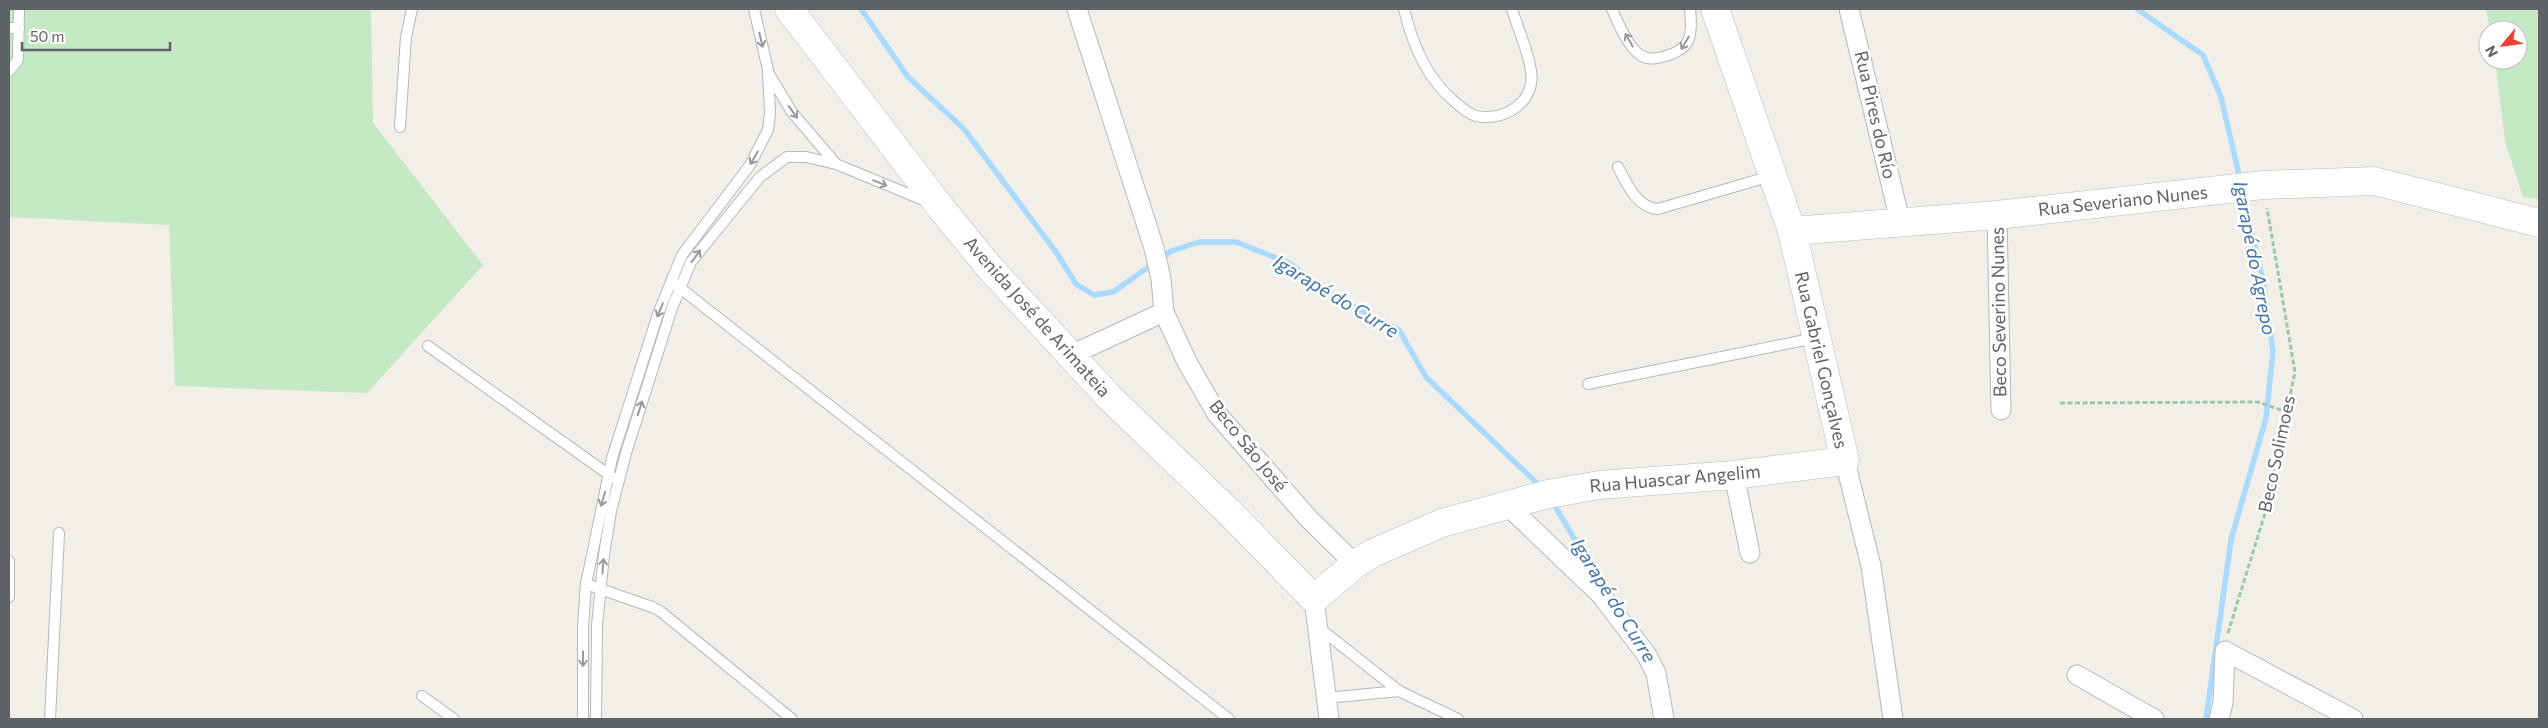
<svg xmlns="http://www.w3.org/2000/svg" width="2548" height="728" viewBox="0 0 2548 728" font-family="Commissioner,sans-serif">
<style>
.green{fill:#c5e8c5}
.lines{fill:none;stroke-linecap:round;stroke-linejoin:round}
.stream{stroke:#aadaff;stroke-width:5.5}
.lane-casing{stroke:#b5b8bc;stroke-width:12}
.street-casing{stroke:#b5b8bc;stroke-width:21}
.secondary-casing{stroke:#b6babf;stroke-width:29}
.path{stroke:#9cc7a9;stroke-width:3;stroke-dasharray:5 2.5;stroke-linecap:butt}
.lane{stroke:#fff;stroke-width:10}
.street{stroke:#fff;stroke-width:19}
.secondary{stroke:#fff;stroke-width:28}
.oneway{stroke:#979a9d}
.labels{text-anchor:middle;stroke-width:5;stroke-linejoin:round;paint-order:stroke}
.street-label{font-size:18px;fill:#5f6368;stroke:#fff}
.water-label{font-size:19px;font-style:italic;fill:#4174aa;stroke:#fff}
</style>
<rect width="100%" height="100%" fill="#f1efe8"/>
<g class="green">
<polygon points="9,9 371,9 373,123 483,265 367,393 175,386 169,225 9,217"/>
<polygon points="2486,9 2539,9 2539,199 2523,197 2505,141 2495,60 2518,60 2518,30 2490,30"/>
</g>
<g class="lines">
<g class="stream">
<polyline points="861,9 908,77 964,129 1056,252 1076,284 1094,295 1113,292 1153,264"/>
<polyline points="2137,9 2203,55 2221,97 2240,179"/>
<polyline points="1161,259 1171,251 1199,242 1236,242 1289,263 1331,295 1399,330 1426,377 1542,488"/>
<polyline points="1552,501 1601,584"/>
<polyline points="2206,719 2231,540 2266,418 2273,351 2263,281 2243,196"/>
</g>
<defs>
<g id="lane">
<path d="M1404,9C1412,43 1426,78 1454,101C1459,106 1469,114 1476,116C1504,122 1536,102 1531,71C1528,50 1518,29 1512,9"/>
<path d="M1612,9C1618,23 1627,45 1640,55C1646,59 1655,59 1662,57C1691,50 1693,37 1690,9"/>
<polyline points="9,28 19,28"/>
<polyline points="9,71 18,60 19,9"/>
<polyline points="768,72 791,111 836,164"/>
<polyline points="400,127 406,37 412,9"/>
<path d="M1618,167C1627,184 1637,208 1658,209L1771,176"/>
<polyline points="675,284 1229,719"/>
<polyline points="428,346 615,479"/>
<polyline points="1588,384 1815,338"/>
<polyline points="9,561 9,597"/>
<polyline points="586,584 652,607 660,611 792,719"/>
<polyline points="1318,627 1399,691"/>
<polyline points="422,696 454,719"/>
<polyline points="1326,698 1399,691 1458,719"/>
<polyline points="50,719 59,533"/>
<polyline points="583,719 583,627 586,584 612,458 658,314 682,255 750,165 768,130 770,113 768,70 754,9"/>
<polyline points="596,719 597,625 604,555 611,511 626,453 672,308 691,262 760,177 787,157 806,157 836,164 928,202"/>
</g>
<g id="street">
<polyline points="1077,9 1154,248 1161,279 1164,312 1187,362 1217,414 1309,519 1355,564"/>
<polyline points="1849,9 1900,221"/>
<polyline points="1997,215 2001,410"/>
<polyline points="1071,355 1164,312"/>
<polyline points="1845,461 1871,566 1893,719"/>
<polyline points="1734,475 1750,553"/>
<polyline points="1507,505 1601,595 1646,654 1656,673 1664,719"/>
<polyline points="1314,599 1329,719"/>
<polyline points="2077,675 2154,719"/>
<polyline points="2219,719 2223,703 2225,651 2353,719"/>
</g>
<g id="secondary">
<polyline points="789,9 941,208 990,268 1110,398 1228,511 1314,599 1355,564 1373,553 1442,523 1548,494 1599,485 1734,475 1845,461 1792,231 1715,9"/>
<polyline points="1792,231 1997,215 2263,185 2374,181 2539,223"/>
</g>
</defs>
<use href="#lane" class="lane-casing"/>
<use href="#street" class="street-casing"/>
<use href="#secondary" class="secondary-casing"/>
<g class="path">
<polyline points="2060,403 2258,402 2287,412"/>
<polyline points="2228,633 2266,510 2295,372 2267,208"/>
</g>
<use href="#lane" class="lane"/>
<use href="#street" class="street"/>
<use href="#secondary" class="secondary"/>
</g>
<defs><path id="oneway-shaft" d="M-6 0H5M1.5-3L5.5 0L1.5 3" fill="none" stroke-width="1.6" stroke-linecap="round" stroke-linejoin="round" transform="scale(1.25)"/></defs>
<g class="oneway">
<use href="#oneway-shaft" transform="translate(761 40) rotate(77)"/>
<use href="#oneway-shaft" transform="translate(1629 40) rotate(-120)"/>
<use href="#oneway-shaft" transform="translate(1685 43) rotate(121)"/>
<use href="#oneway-shaft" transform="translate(793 112) rotate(54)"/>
<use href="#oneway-shaft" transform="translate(754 158) rotate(120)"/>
<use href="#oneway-shaft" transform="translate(880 183) rotate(23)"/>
<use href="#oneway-shaft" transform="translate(696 256) rotate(-54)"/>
<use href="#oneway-shaft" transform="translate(660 310) rotate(112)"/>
<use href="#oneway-shaft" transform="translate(640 408) rotate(-72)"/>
<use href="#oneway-shaft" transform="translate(603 499) rotate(107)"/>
<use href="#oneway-shaft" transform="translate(603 566) rotate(-86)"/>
<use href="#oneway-shaft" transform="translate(583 659) rotate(90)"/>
</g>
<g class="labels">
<g class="street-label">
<text transform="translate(1875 115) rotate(77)" y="6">Rua Pires do Río</text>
<text transform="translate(2123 201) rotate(-6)" y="6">Rua Severiano Nunes</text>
<text transform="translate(1999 312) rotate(-91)" y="6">Beco Severino Nunes</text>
<text transform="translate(1037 317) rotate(48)" y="6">Avenida José de Arimateia</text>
<text transform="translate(1821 360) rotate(77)" y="6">Rua Gabriel Gonçalves</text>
<text transform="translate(1248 446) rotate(51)" y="6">Beco São José</text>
<text transform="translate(2277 454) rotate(-78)" y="6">Beco Solimoes</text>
<text transform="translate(1675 479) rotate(-5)" y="6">Rua Huascar Angelim</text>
</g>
<g class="water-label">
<text transform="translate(2255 258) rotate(79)" y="7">Igarapé do Agrepo</text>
<text transform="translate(1336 296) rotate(31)" y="7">Igarapé do Curre</text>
<text transform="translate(1614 600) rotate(58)" y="7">Igarapé do Curre</text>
</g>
</g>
<rect width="2548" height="728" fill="none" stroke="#5f6368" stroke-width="20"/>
<g transform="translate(2503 45) rotate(241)"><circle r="24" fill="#ffffff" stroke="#bfc1c3"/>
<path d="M0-4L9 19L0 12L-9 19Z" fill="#ea4335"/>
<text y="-8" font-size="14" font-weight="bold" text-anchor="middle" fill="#5f6368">N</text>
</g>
<path d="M22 42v8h148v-8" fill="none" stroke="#5f6368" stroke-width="2.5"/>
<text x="30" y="42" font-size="15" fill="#5f6368" stroke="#ffffff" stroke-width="4" paint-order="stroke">50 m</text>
</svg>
